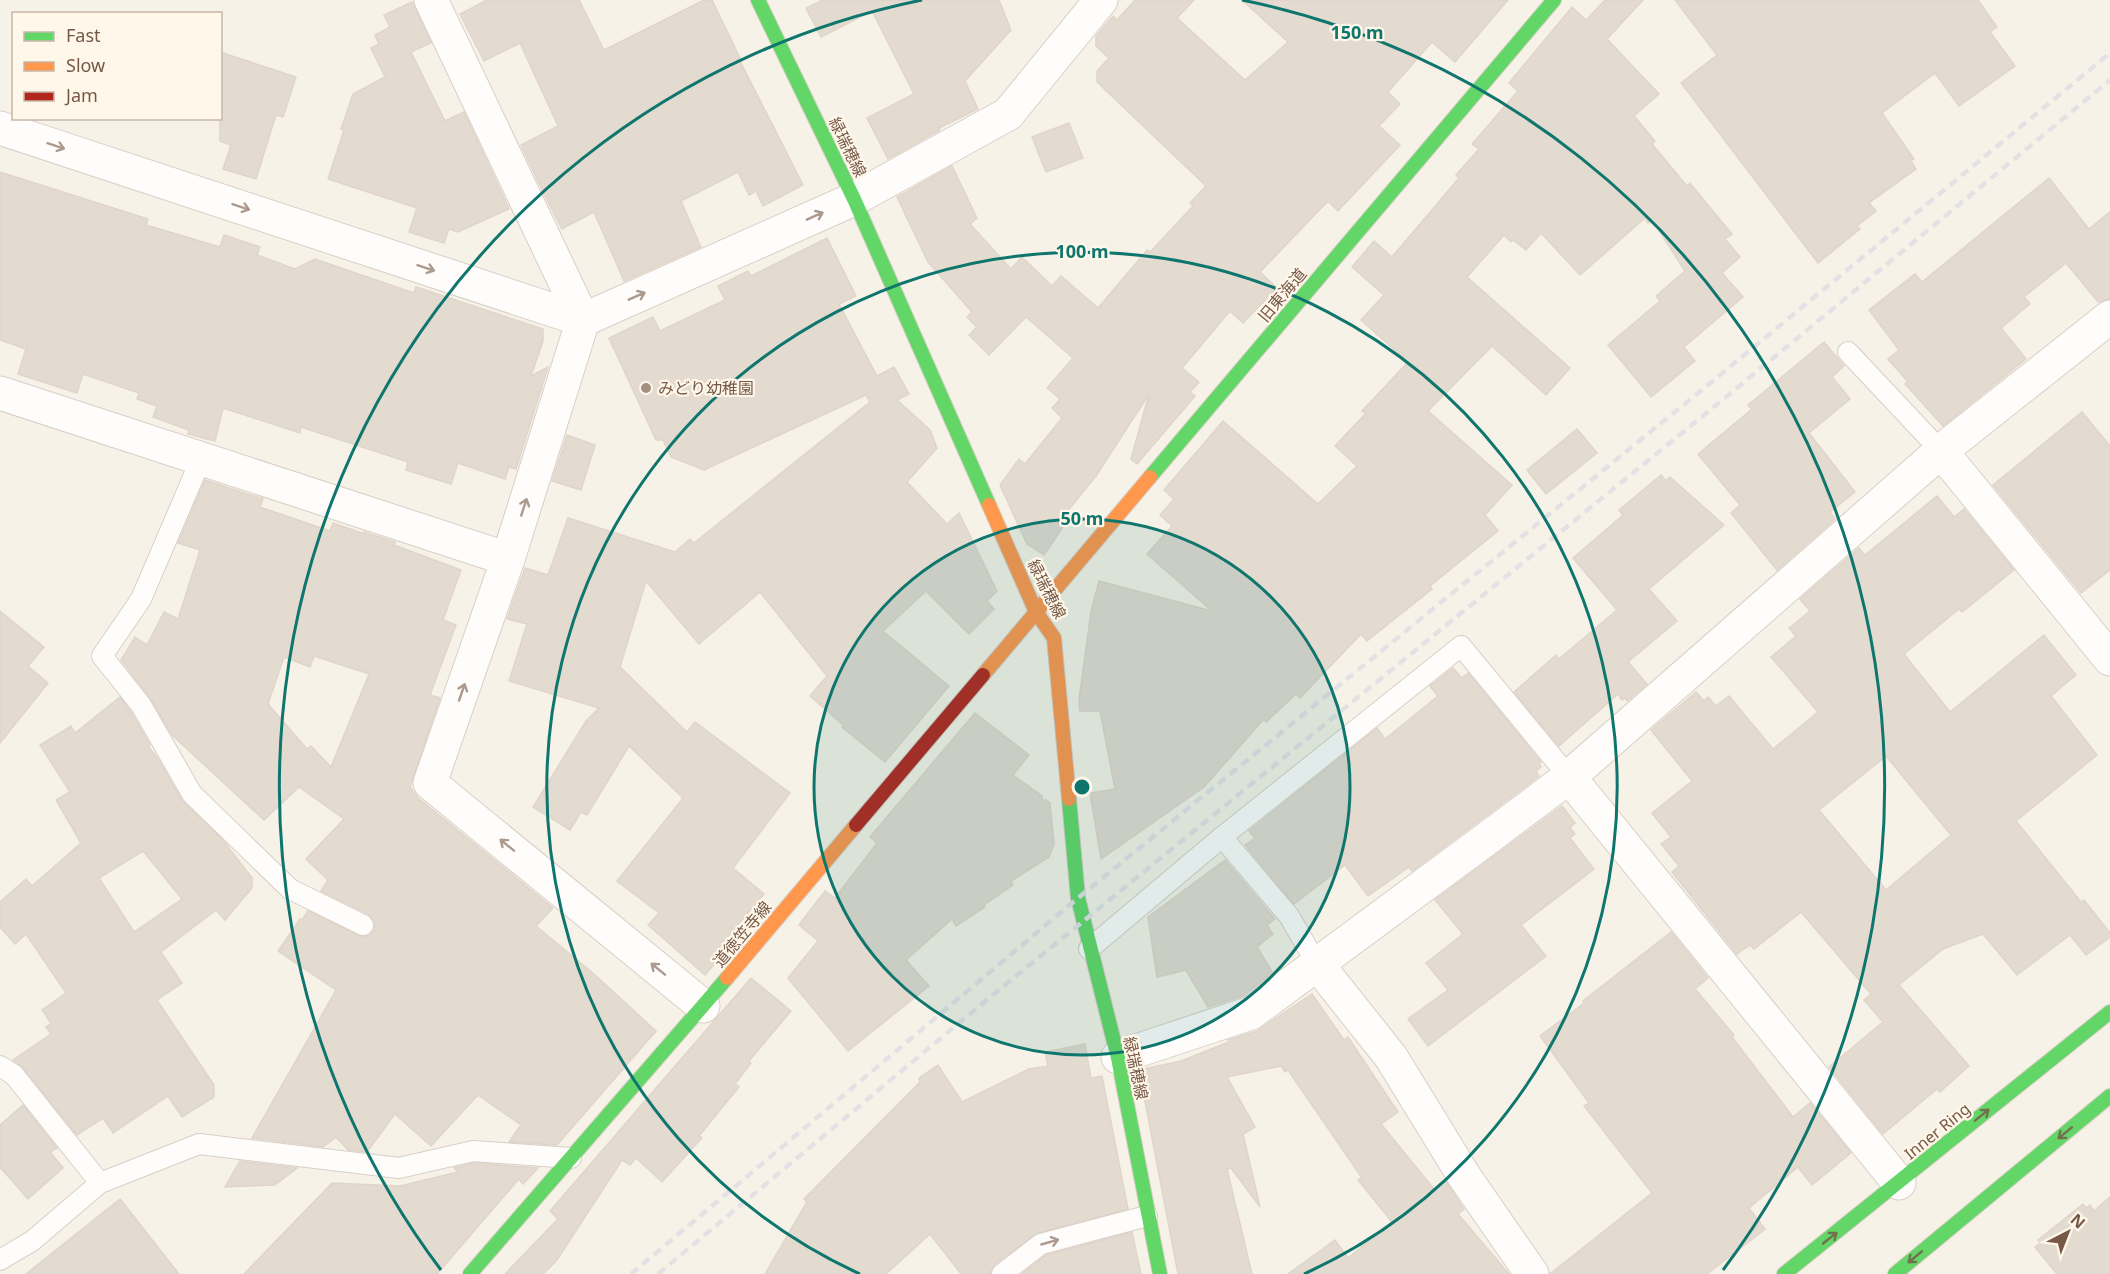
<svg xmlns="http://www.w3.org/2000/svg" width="2110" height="1274" viewBox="0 0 2110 1274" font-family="'Noto Sans','Noto Sans JP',sans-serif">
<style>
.building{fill:#e3dad0;stroke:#e0d5ca;stroke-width:1.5;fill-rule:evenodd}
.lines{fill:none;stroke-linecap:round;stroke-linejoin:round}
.lane-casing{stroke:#d8cfc6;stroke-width:22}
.street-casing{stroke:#d8cfc6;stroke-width:35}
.fast-casing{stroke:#d8cec4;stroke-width:16}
.slow-casing{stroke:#d8cec4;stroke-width:16}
.jam-casing{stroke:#d8cec4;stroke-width:16}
.lane{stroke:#fefdfc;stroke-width:20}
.street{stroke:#fefdfc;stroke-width:33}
.fast{stroke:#63d668;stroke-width:14}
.slow{stroke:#ff974d;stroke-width:14}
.jam{stroke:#b3261e;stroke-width:14}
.rail{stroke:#e4e1e5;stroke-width:4.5;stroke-dasharray:9 6;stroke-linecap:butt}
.oneway{stroke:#ac9a8f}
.oneway2{stroke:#72714e}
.ring{fill:none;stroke:#0f766e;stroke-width:3}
.poi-dot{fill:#a38e7f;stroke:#fff7e9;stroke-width:2}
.labels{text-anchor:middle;stroke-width:4.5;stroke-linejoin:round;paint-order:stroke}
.street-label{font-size:16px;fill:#765847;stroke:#fff7e9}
.poi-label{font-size:16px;fill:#765847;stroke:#fff7e9;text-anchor:start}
.centre{fill:#0f766e;stroke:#fff7e9;stroke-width:3}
.ring-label{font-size:18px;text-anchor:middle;font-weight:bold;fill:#0f766e;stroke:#fff7e9;stroke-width:4.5;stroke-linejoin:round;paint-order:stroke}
</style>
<rect width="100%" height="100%" fill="#f7f2e8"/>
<g class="building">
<polygon points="487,0 579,0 604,50 704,0 712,0 740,58 739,59 803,185 763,206 756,191 749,195 738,172 681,201 701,247 624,281 594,212 562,229 548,202 521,145 558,126 520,43 484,61 460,14"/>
<polygon points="823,0 999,0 1011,30 965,81 978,109 939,128 940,130 888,159 867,118 914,94 872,11 821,37 806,8"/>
<polygon points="1135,0 1194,0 1177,18 1245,80 1288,42 1242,0 1508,0 1455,62 1432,42 1388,92 1400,104 1379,126 1400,145 1338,211 1328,201 1260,272 1277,288 1243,323 1230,311 1182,368 1199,382 1190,392 1195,396 1137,464 1131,459 1149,394 1096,476 1058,523 1063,527 1044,555 1027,544 1000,485 1019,459 1025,464 1062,418 1052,408 1060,399 1047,388 1073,358 1026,317 989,355 969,335 977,327 967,317 972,312 928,262 897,197 952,166 977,218 970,224 1011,269 1022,257 1052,286 1061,276 1098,308 1147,250 1150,252 1193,206 1190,203 1206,186 1097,82 1097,71 1109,58 1096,46 1096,36 1113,16 1117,20"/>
<polygon points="1605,0 1643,0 1607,39 1659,94 1634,116 1655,141 1652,144 1687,186 1690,183 1732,234 1725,239 1740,257 1722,273 1743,297 1684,347 1695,361 1651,397 1608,345 1660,301 1656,296 1685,271 1652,220 1648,223 1645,218 1580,275 1541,233 1526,250 1513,240 1511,242 1504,235 1467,277 1570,368 1546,395 1492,346 1428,411 1512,485 1485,515 1498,531 1430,586 1432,589 1367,641 1361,634 1300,698 1296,694 1266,722 1264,719 1204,787 1101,859 1090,793 1115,789 1100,711 1080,711 1079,700 1091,612 1099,581 1212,611 1147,554 1172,526 1160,515 1174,499 1164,490 1223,421 1318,504 1357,466 1335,446 1366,413 1362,411 1408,362 1361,320 1384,295 1352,267 1374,241 1392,257 1459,178 1456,175 1479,149 1472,144 1518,91 1509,83 1572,7 1586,20"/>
<polygon points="1675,0 1978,0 1997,27 1990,32 2015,66 1959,106 1935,73 1882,113 1914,159 1911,161 1916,169 1869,203 1876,211 1857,226 1860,229 1818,263 1681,83 1717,55"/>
<polygon points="412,2 431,43 411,52 445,121 464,112 509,209 458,232 449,229 444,243 409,232 417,208 328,179 344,130 341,129 353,94 385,77 371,48 379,44 375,35 390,27 384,15"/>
<polygon points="220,52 296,77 283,117 276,115 256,179 223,169 231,145 220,141"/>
<polygon points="1069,123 1083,158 1046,172 1032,137"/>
<polygon points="0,172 148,219 146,225 220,247 224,235 260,247 257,255 295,269 315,259 414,293 416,287 543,329 543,341 531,376 548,367 516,469 509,467 505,479 458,463 451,484 406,470 408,462 301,427 300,433 223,408 215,441 188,434 189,430 153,417 157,406 137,399 139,393 83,374 77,393 18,374 26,349 0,340"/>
<polygon points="2049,178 2089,229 2110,212 2110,299 2098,302 2066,263 2024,297 2030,304 2001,328 2026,359 1943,426 1905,384 1908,382 1888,359 1899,350 1869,310 1915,274 1922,282"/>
<polygon points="827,238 856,296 839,304 877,376 894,367 909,394 897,400 930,430 937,448 907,482 947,524 959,513 997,591 987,601 994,609 969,634 926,591 883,631 949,686 885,762 842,727 843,725 810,696 827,676 760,592 699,644 646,581 620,667 687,732 695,722 790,793 733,868 764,894 724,941 718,950 723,954 705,975 648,925 659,913 617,881 683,798 629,746 587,815 581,812 570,830 533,807 586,721 599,708 509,681 527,624 507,619 525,568 548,575 568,518 675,552 690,539 694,543 870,402 866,395 704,470 671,457 663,440 656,440 609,338 653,317 660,331 725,300 718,286 748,271 751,276"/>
<polygon points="1824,342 1844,366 1832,377 1850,399 1809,433 1855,492 1830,512 1835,519 1777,570 1731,513 1740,505 1698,454 1752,409 1748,405"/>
<polygon points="2082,412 2110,446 2110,570 2081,593 1993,485"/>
<polygon points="1577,429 1597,453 1546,494 1527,470"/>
<polygon points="567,435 595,445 581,490 552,481"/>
<polygon points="1661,475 1666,481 1670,477 1724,525 1649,589 1677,621 1628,662 1647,684 1627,701 1625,698 1622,700 1618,694 1559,746 1514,692 1556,655 1559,659 1617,610 1573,558 1623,515 1619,510"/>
<path d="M205,480L263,499L260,507L330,531L333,523L364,534V532L395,542L394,545L461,570L443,620L456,625L430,695L440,698L410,787L418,798L553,908L536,926L594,974L656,1031L557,1145L509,1142L521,1125L478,1095L431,1146L395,1114L367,1152L348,1150L336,1137L323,1147L252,1138L336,990L278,951L300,919L302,920L308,911L363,937L370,935L374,930L375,924L368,914L321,891L328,880L306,859L344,819L299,787L264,820L172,735L150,698L121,660L135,637L147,645L164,612L178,619L200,550L178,543ZM314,656L369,674L331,767L311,746L307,749L268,704L284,657L310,667Z"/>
<path d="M1937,496L1954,517L1964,509L2014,570L1962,612L1959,609L1904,654L1950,712L2044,635L2076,675L2051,696L2097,755L2016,821L2081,902L2084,900L2110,933V937L2086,955L2070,935L2017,975L1983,934L1943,949L1899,985L1969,1066L1940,1092L1937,1089L1883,1134L1829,1067L1883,1022L1864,1000L1871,994L1801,912L1754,949L1750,945L1737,954L1672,872L1679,866L1661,844L1671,837L1652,813L1692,781L1651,730L1696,692L1704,701L1708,697L1716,706L1729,696L1773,749L1818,712L1771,657L1796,636L1789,628L1810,611L1800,599L1859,548L1865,555ZM1886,756L1951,835L1886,890L1819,810Z"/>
<polygon points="0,611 44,647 28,666 48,683 0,743"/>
<polygon points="1453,668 1462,678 1468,673 1541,762 1539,763 1541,767 1536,771 1539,776 1412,871 1409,867 1368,896 1345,865 1294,904 1245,845 1255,838 1249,831 1377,728 1385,739 1438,696 1430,686"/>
<path d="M120,697L131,712L150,745L148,746L158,759L182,800L222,839L252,878V888L225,920L216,910L161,952L182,983L157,1000L214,1085V1097L182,1117L168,1096L113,1133L103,1118L77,1135L23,1068L13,1060L51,1034L46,1027L51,1023L42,1010L66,993L26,934L15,944L0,927V902L26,879L32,886L81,843L56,800L70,792L40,745L71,726L75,733ZM143,851L182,899L134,932L99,878Z"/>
<polygon points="975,713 1029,755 1013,775 1042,796 1042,800 1046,800 1050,803 1054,844 1049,857 1011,881 1013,885 984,905 985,907 956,926 952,919 906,960 929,986 848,1051 788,978 818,941 799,925 825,891 835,898 877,843 870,837"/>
<polygon points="1562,806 1575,823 1570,828 1575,834 1570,838 1594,869 1521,925 1546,956 1428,1046 1408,1019 1448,990 1426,963 1463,934 1435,900"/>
<polygon points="1225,860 1275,919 1267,925 1273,934 1257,947 1273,973 1242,996 1208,1007 1186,970 1157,977 1148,917"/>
<polygon points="1671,932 1708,978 1695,989 1734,1035 1732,1037 1793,1117 1810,1103 1851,1153 1812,1185 1798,1167 1749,1208 1765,1229 1707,1274 1550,1274 1652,1193 1584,1106 1589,1103 1540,1036 1584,1003 1583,1001"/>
<polygon points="751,978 791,1011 749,1061 751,1063 735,1084 739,1087 699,1136 702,1138 662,1182 636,1158 630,1165 622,1160 557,1260 543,1274 505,1274 558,1219 550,1211"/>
<polygon points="1312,994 1344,1040 1348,1037 1398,1112 1381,1124 1434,1189 1445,1180 1464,1209 1458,1214 1509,1274 1288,1274 1335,1240 1348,1258 1392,1222 1358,1180 1362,1178 1288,1070 1285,1072 1281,1066 1227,1077 1255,1127 1243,1134 1260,1207 1231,1168 1227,1169 1252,1274 1178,1274 1139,1070 1181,1061 1229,1042 1228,1040 1257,1031"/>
<polygon points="1085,1044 1091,1078 1102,1076 1128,1209 1038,1233 995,1264 990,1274 961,1274 930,1234 886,1274 765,1274 807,1202 804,1199 920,1082 919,1078 938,1065 962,1102 1029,1069 1048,1066 1045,1052"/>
<polygon points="23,1105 57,1148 50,1152 63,1168 28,1199 0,1167 0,1125"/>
<polygon points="240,1161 297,1168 275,1185 225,1187"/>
<polygon points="474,1163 538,1168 523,1184 519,1179 437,1274 244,1274 332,1183 400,1186 458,1172 454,1168"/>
<polygon points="2110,1197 2110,1274 2057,1274 2035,1247 2040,1243 2038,1240 2083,1204 2086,1208 2090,1205 2094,1211"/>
<polygon points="120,1199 179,1274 26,1274"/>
<polygon points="1132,1232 1141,1274 1022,1274 1046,1255"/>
</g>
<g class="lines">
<defs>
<g id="lane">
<polyline points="1848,352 1941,451"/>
<polyline points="201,459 141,599 102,656 141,705 192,794 290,889 363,925"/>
<polyline points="1222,837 1289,916 1317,964"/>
<polyline points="1089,949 1222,837 1461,646 1569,777"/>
<polyline points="0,1066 14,1075 100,1183"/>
<polyline points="0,1260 32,1241 100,1183 199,1144 399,1168 473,1151 571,1158"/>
<polyline points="1002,1274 1041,1244 1147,1216"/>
</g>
<g id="street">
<polyline points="431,0 583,320 508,559 430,783 703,1006"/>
<polyline points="0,128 583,320 854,199 1008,114 1101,0"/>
<polyline points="0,393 508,559"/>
<polyline points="1941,451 2110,659"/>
<polyline points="1569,777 1899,1183"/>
<polyline points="1317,964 1391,1057 1464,1176 1532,1274"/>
<polyline points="1118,1057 1251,1013 1485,840 1569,777 1941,451 2110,317"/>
</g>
<g id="fast">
<polyline points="758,0 854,199 989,505"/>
<polyline points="1150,477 1554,0"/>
<polyline points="1069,799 1078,898 1118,1058 1160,1274"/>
<polyline points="470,1274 727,978"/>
<polyline points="1784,1274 2110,1012"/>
<polyline points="1895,1274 2110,1096"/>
</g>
<g id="slow">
<polyline points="989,505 1036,612 1054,638 1069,799"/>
<polyline points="983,675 1150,477"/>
<polyline points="727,978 856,825"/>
</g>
<polyline id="jam" points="856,825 983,675"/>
</defs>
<use href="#lane" class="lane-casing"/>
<use href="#street" class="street-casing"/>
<use href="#fast" class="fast-casing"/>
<use href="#slow" class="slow-casing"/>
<use href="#jam" class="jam-casing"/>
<use href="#lane" class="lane"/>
<use href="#street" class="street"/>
<use href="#fast" class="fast"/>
<use href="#slow" class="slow"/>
<use href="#jam" class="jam"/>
<g class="rail">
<polyline points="631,1274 1078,898 1703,389 2110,53"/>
<polyline points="658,1274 983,1003 1715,406 2110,80"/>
</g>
</g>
<defs><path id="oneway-shaft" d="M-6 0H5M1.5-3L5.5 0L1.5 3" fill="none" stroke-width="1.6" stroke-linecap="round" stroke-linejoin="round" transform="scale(1.5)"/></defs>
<g class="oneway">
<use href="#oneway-shaft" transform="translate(56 146) rotate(18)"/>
<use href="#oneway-shaft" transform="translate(241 207) rotate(18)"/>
<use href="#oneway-shaft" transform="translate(815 216) rotate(-24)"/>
<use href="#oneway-shaft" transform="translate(426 268) rotate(18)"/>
<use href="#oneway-shaft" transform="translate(637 296) rotate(-24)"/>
<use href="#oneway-shaft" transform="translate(524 507) rotate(-72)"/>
<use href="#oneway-shaft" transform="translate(462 692) rotate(-71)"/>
<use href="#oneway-shaft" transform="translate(507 845) rotate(-141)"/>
<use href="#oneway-shaft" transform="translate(658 969) rotate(-141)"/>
<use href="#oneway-shaft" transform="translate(1050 1242) rotate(-16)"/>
</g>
<g class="oneway2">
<use href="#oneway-shaft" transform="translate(1982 1115) rotate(-39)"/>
<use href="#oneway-shaft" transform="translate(2065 1133) rotate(140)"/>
<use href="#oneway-shaft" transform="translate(1830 1238) rotate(-38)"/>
<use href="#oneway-shaft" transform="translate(1915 1257) rotate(140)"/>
</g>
<circle cx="1082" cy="787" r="268" fill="#0f766e" fill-opacity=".12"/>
<g class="ring">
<circle cx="1082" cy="787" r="268"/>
<path d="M860 1274A535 535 0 1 1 1304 1274"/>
<path d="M441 1270A803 803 0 0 1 922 0M1242 0A803 803 0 0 1 1723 1270"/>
</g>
<circle class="poi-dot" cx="646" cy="388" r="6"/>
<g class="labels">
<g class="street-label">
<text transform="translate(848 147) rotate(64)" y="6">緑瑞穂線</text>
<text transform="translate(1282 295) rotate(-50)" y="6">旧東海道</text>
<text transform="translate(1047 589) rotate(63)" y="6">緑瑞穂線</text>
<text transform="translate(742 934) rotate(-50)" y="6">道徳笠寺線</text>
<text transform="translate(1136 1068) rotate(78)" y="6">緑瑞穂線</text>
<text transform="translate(1937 1131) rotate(-39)" y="6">Inner Ring</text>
</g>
<g class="poi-label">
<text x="658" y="394">みどり幼稚園</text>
</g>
</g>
<circle cx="1082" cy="787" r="9" class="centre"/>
<g class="ring-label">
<text x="1357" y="39">150 m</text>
<text x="1082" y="258">100 m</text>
<text x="1082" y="525">50 m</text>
</g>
<rect x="12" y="12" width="210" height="108" fill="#fff7e9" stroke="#c8b7a8" stroke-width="1.5"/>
<rect x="24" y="32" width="30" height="9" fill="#63d668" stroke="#c8b7a8" stroke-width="1.5"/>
<text x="66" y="42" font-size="18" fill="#765847">Fast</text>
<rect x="24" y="62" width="30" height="9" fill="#ff974d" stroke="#c8b7a8" stroke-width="1.5"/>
<text x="66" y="72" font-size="18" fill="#765847">Slow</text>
<rect x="24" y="92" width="30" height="9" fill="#b3261e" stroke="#c8b7a8" stroke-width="1.5"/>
<text x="66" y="102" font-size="18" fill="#765847">Jam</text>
<g transform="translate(2068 1232) rotate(42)" stroke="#fff7e9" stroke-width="4.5" paint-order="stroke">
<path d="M0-4.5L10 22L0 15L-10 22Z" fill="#765847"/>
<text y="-9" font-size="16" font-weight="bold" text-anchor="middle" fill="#765847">N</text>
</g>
</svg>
